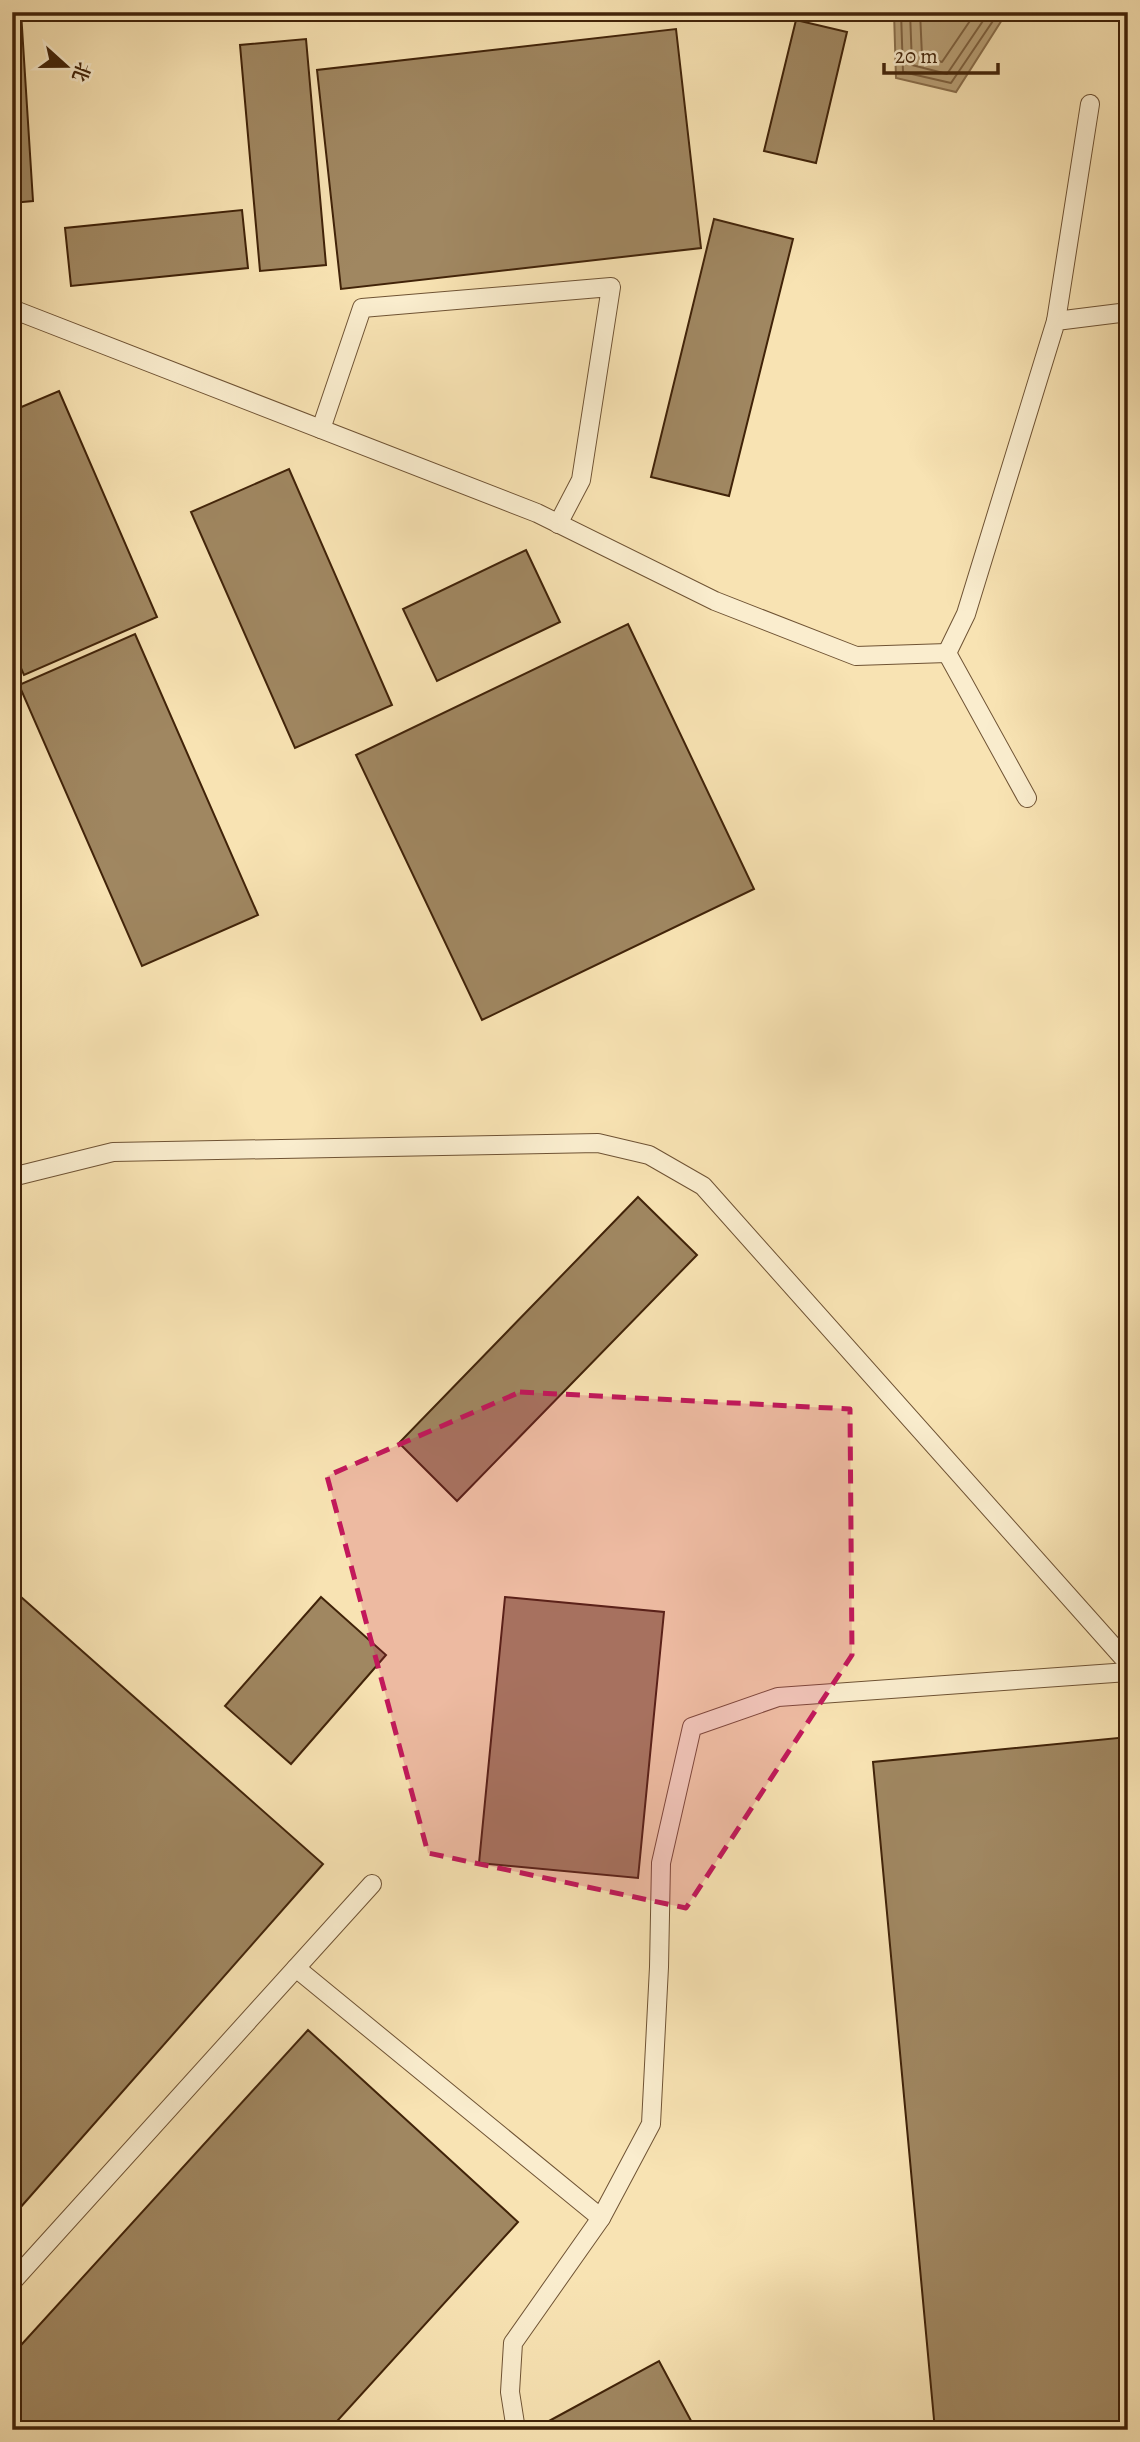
<svg xmlns="http://www.w3.org/2000/svg" width="1140" height="2442" viewBox="0 0 1140 2442" font-family="Alegreya,'Noto Serif SC',serif">
<style>
.water{fill:#baa279;stroke:#8a6f4c;stroke-width:2}
.lines{fill:none;stroke-linecap:round;stroke-linejoin:round}
.shore{stroke:#7e6241;stroke-width:2}
.building{fill:#a08761;stroke:#412309;stroke-width:2}
.lane-casing{stroke:#6f5334;stroke-width:20}
.lane{stroke:#faedce;stroke-width:18}
.marked{fill:#c2185b;fill-opacity:0.2;stroke:#c2185b;stroke-width:5;stroke-dasharray:14 9;stroke-linejoin:round}
</style>
<rect width="100%" height="100%" fill="#f8e3b3"/>
<filter id="stains"><feTurbulence type="fractalNoise" baseFrequency=".00286" numOctaves="4"/><feColorMatrix values="0 0 0 0 .2 0 0 0 0 .09 0 0 0 0 .02 0 0 0 .5 -.17"/></filter>
<radialGradient id="worn" r=".72"><stop offset=".6" stop-color="#630" stop-opacity="0"/><stop offset="1" stop-color="#630" stop-opacity=".3"/></radialGradient>
<polygon class="water" points="894,12 1007,12 956,92 896,78"/>
<g class="lines">
<g class="shore">
<polyline points="901,12 903,72 951,83 999,12"/>
<polyline points="910,12 912,65 947,74 989,12"/>
<polyline points="920,12 922,56 942,62 976,12"/>
</g>
</g>
<g class="building">
<polygon points="12,12 21,12 33,201 12,203"/>
<polygon points="796,20 847,32 816,163 764,151"/>
<polygon points="676,29 701,248 341,289 317,70"/>
<polygon points="306,39 326,265 260,271 240,45"/>
<polygon points="242,210 248,268 71,286 65,228"/>
<polygon points="714,219 793,239 729,496 651,477"/>
<polygon points="59,391 157,617 24,675 12,648 12,411"/>
<polygon points="289,469 392,705 295,748 191,512"/>
<polygon points="526,550 560,622 437,681 403,609"/>
<polygon points="628,624 754,889 482,1020 356,755"/>
<polygon points="135,634 258,915 142,966 19,685"/>
<polygon points="638,1197 697,1255 457,1501 399,1443"/>
<polygon points="12,1589 323,1864 12,2217"/>
<polygon points="321,1597 386,1655 291,1764 225,1706"/>
<polygon points="505,1597 664,1612 638,1878 479,1863"/>
<polygon points="1128,1737 1128,2430 935,2430 873,1762"/>
<polygon points="308,2030 518,2222 329,2430 12,2430 12,2355"/>
<polygon points="659,2361 696,2430 554,2430 549,2421"/>
</g>
<g class="lines">
<defs>
<g id="lane">
<polyline points="12,309 537,513 715,601 856,656 947,653"/>
<polyline points="1056,321 1090,104"/>
<polyline points="321,429 362,308 611,287 581,480 558,524"/>
<polyline points="947,653 966,614 1056,321 1128,312"/>
<polyline points="947,653 1027,798"/>
<polyline points="12,1177 113,1152 598,1143 649,1155 703,1186 1128,1663"/>
<polyline points="296,1968 601,2218"/>
<polyline points="12,2282 372,1884"/>
<polyline points="516,2430 510,2392 513,2343 601,2218 651,2124 659,1967 661,1863 692,1727 778,1697 1128,1672"/>
</g>
</defs>
<use href="#lane" class="lane-casing"/>
<use href="#lane" class="lane"/>
</g>
<path class="marked" d="M520,1392L850,1409L852,1655L686,1908L428,1853L327,1476Z"/>
<rect width="1140" height="2442" fill="none" stroke="#f8e3b3" stroke-width="42"/>
<rect x="14" y="14" width="1112" height="2414" fill="none" stroke="#412309" stroke-width="3.5"/>
<rect x="21" y="21" width="1098" height="2400" fill="none" stroke="#412309" stroke-width="2"/>
<g transform="translate(66 66) rotate(111)" stroke="#faedce" stroke-width="5" paint-order="stroke">
<path d="M0-5L12 26L0 18L-12 26Z" fill="#412309"/>
<text y="-10" font-size="19" font-weight="bold" text-anchor="middle" fill="#412309">北</text>
</g>
<path d="M884 63v10h114v-10" fill="none" stroke="#412309" stroke-width="3.5"/>
<text x="895" y="63" font-size="21" fill="#412309" stroke="#faedce" stroke-width="5" paint-order="stroke">20 m</text>
<rect width="100%" height="100%" filter="url(#stains)"/>
<rect width="100%" height="100%" fill="url(#worn)"/>
</svg>
